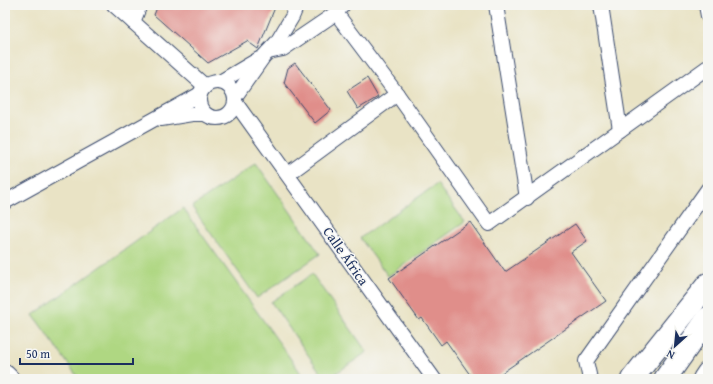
<svg xmlns="http://www.w3.org/2000/svg" width="713" height="384" viewBox="0 0 713 384" font-family="'Gentium Book Plus',serif">
<style>
.green{fill:#afd782;stroke:#658370}
.building{fill:#e08e8a}
.lines{fill:none;stroke-linecap:round;stroke-linejoin:round}
.street-casing{stroke:#3a4a6d;stroke-width:16}
.secondary-casing{stroke:#3a4a6d;stroke-width:22}
.highway-casing{stroke:#3a4a6d;stroke-width:24}
.street{stroke:#fff;stroke-width:14}
.secondary{stroke:#fff;stroke-width:20}
.highway{stroke:#fff;stroke-width:22}
.labels{text-anchor:middle;stroke-width:3;stroke-linejoin:round;paint-order:stroke}
.street-label{font-size:14px;fill:#1b2f5e;stroke:#f6f6f2}
</style>
<rect width="100%" height="100%" fill="#f6f6f2"/>
<filter id="ink" filterUnits="userSpaceOnUse"><feTurbulence type="fractalNoise" baseFrequency=".025" numOctaves="2"/><feDisplacementMap in="SourceGraphic" scale="8" xChannelSelector="R" yChannelSelector="G"/><feConvolveMatrix kernelMatrix="1 2 1 2 8 2 1 2 1" color-interpolation-filters="sRGB"/></filter>
<filter id="wash" filterUnits="userSpaceOnUse"><feTurbulence type="fractalNoise" baseFrequency=".012" numOctaves="4" result="noise"/><feDisplacementMap in="SourceGraphic" scale="16" xChannelSelector="R" yChannelSelector="G"/><feGaussianBlur stdDeviation="0.9" result="paint"/><feColorMatrix in="noise" values="0 0 0 0 0 0 0 0 0 0 0 0 0 0 0 0 0 1.4 0 .05"/><feComposite in="paint" operator="in"/></filter>
<g filter="url(#wash)">
<rect width="100%" height="100%" fill="#e9e3c5"/>
<g class="green">
<polygon points="256,163 320,254 257,298 192,207"/>
<polygon points="437,184 465,222 388,276 360,238"/>
<polygon points="183,208 305,379 79,379 33,315"/>
<polygon points="312,274 367,352 328,379 325,379 271,302"/>
</g>
<g id="blocks">
<g class="building">
<polygon points="158,5 276,5 258,49 247,41 208,63 154,15"/>
<polygon points="295,63 331,110 315,123 284,83 288,68"/>
<polygon points="367,78 378,97 358,109 347,91"/>
<polygon points="470,222 505,272 575,224 587,241 571,252 606,301 493,379 473,379 446,341 441,345 422,318 419,320 389,278"/>
</g>
</g>
</g>
<g filter="url(#ink)">
<use href="#blocks" fill-opacity="0" stroke="#3a4a6d" stroke-width="1"/>
<g class="lines">
<defs>
<g id="street">
<polyline points="114,5 205,86"/>
<polyline points="496,5 527,198"/>
<polyline points="601,5 620,130"/>
<polyline points="706,5 708,16"/>
<polyline points="336,13 397,94 489,224 708,67"/>
<polyline points="133,22 140,5"/>
<polyline points="268,52 283,49 336,13 343,5"/>
<circle cx="217" cy="100" r="18"/>
<polyline points="220,82 259,59"/>
<polyline points="235,97 264,56 277,42 292,17 297,5"/>
<polyline points="235,102 434,379"/>
<polyline points="161,119 192,114 205,114"/>
<polyline points="288,174 397,94"/>
<polyline points="5,202 200,94"/>
<polyline points="590,379 586,361 708,189"/>
</g>
<polyline id="secondary" points="5,375 9,379"/>
<g id="highway">
<polyline points="632,379 708,284"/>
<polyline points="665,379 708,318"/>
<polyline points="704,379 708,373"/>
</g>
</defs>
<use href="#street" class="street-casing"/>
<use href="#secondary" class="secondary-casing"/>
<use href="#highway" class="highway-casing"/>
<use href="#street" class="street"/>
<use href="#secondary" class="secondary"/>
<use href="#highway" class="highway"/>
</g>
</g>
<g class="labels">
<g class="street-label">
<text transform="translate(346 256) rotate(55)" y="5">Calle África</text>
</g>
</g>
<rect width="713" height="384" fill="none" stroke="#f6f6f2" stroke-width="20"/>
<g transform="translate(675 346) rotate(207)" stroke="#f6f6f2" stroke-width="3" paint-order="stroke">
<path d="M0-3L7 15L0 10L-7 15Z" fill="#1b2f5e"/>
<text y="-6" font-size="11" font-weight="bold" text-anchor="middle" fill="#1b2f5e">N</text>
</g>
<path d="M20 358v6h113v-6" fill="none" stroke="#1b2f5e" stroke-width="2"/>
<text x="26" y="358" font-size="12" fill="#1b2f5e" stroke="#f6f6f2" stroke-width="3" paint-order="stroke">50 m</text>
</svg>
